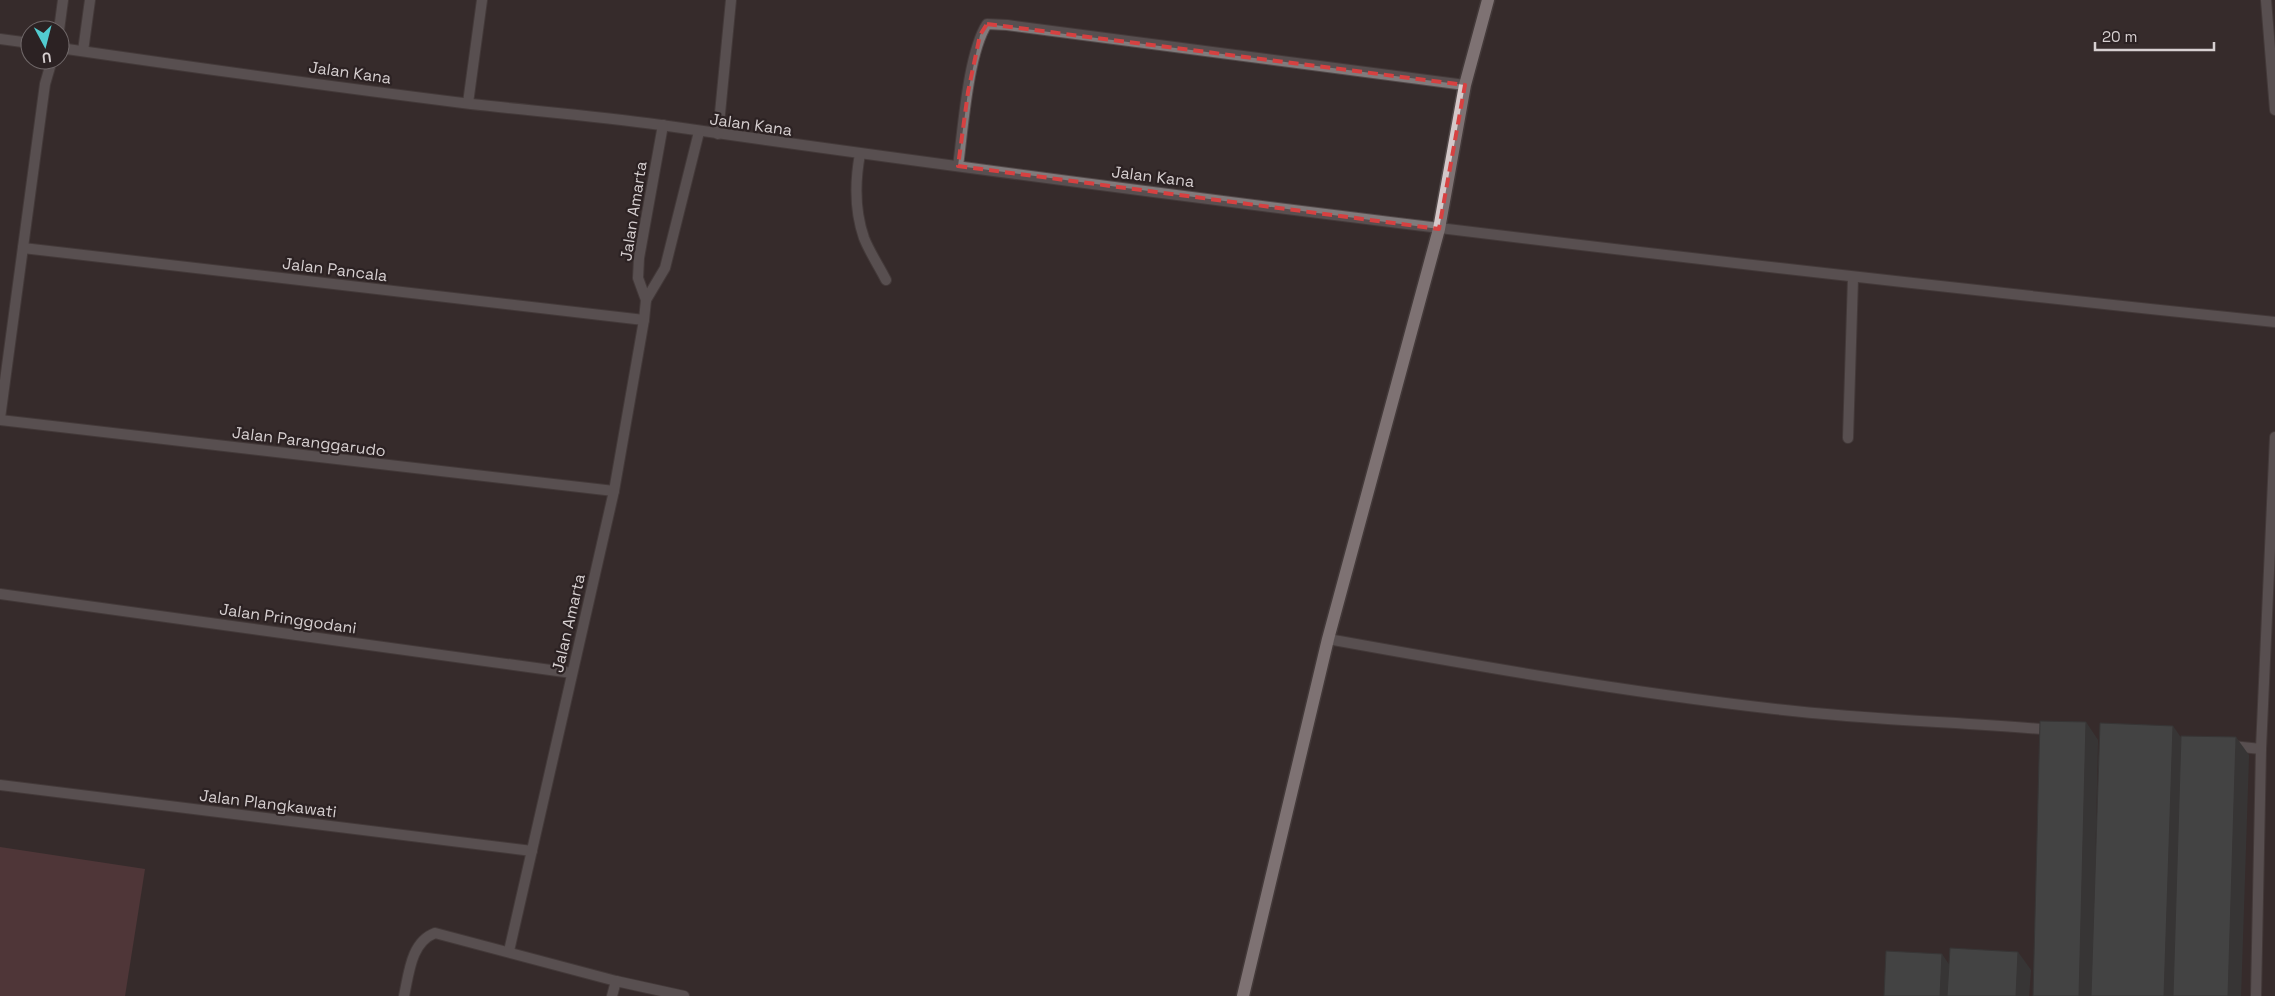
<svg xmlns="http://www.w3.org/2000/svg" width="2275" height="996" viewBox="0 0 2275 996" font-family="'Space Grotesk',sans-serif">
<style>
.green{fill:#6e4347}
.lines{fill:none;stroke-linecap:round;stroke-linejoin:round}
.service-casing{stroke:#534a4a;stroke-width:12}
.minor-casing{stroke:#534a4a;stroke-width:12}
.primary-casing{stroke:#534a4a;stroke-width:15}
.service{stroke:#817b7c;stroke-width:10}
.minor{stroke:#817b7c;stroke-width:10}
.primary{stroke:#d4c8c9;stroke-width:12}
.shaded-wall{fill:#394242}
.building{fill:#525f5f;stroke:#394242}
.marked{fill:none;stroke:#d64141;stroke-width:4;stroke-dasharray:10 6;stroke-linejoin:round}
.labels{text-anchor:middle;stroke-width:4.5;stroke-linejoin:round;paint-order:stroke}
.street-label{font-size:16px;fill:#d7d0d1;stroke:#2c2223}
</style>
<rect width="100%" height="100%" fill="#362c2c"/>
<polygon class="green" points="0,847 145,869 125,996 0,996"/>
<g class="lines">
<defs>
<g id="service">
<polyline points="2266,0 2275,110"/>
<polyline points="59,30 63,0"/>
<path d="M860,154C855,181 855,212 864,238C870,253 879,266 886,280"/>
<polyline points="1848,438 1853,278"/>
</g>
<g id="minor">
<polyline points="0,39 30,43"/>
<path d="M60,48C197,68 334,87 471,104C534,111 598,116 661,125C1197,202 1736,266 2275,322"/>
<polyline points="83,51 90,0"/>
<polyline points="468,103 482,0"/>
<polyline points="718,134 731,0"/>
<path d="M958,166C963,130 968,53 987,24L1007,25L1465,85"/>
<polyline points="23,248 644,320"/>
<polyline points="646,300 665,268 699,132"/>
<polyline points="0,418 45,84 52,60"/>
<polyline points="0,420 614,491"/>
<polyline points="0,594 572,673"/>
<path d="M1328,639C1477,666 1625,692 1775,709C1867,720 1960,722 2053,730"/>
<polyline points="2232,746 2261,749"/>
<polyline points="0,785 532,851"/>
<polyline points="509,951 614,491 644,320 646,300 638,278 639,258 663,125"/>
<path d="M404,996C409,973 411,942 435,933L616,981L684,996"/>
<polyline points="612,996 616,981"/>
<polyline points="2256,996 2261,749 2275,437"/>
</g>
<polyline id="primary" points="1243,996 1328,639 1439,229 1465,85 1488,0"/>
</defs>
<use href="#service" class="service-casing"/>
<use href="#minor" class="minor-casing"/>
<use href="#primary" class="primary-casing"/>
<use href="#service" class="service"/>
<use href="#minor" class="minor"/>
<use href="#primary" class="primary"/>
</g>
<g class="shaded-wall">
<polygon points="2086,722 2098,740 2092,996 2079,996"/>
<polygon points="2173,726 2188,748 2180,996 2164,996"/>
<polygon points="2236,737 2249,755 2241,996 2228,996"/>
<polygon points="2018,952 2031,970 2029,996 2016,996"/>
<polygon points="1942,954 1950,966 1949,996 1940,996"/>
</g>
<g class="building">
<polygon points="2040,721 2086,722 2079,996 2033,996"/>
<polygon points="2100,723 2173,726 2164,996 2091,996"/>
<polygon points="2181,736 2236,737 2228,996 2173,996"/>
<polygon points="1950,948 2018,952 2016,996 1947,996"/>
<polygon points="1886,951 1942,954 1940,996 1884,996"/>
</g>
<path d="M0 0H2275V996H0ZM987,24L1465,85L1439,229L958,166L968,92L980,35Z" fill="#362c2c" fill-opacity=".55" fill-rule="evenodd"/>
<path class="marked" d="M987,24L1465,85L1439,229L958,166L968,92L980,35Z"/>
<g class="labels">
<g class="street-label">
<text transform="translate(350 72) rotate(8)" y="6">Jalan Kana</text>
<text transform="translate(751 124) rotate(8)" y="6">Jalan Kana</text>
<text transform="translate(1153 176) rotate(7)" y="6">Jalan Kana</text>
<text transform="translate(633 211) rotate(-81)" y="6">Jalan Amarta</text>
<text transform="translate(335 269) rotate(7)" y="6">Jalan Pancala</text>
<text transform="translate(309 441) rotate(7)" y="6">Jalan Paranggarudo</text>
<text transform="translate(288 618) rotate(8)" y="6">Jalan Pringgodani</text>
<text transform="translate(568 623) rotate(-77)" y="6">Jalan Amarta</text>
<text transform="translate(268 803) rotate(7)" y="6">Jalan Plangkawati</text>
</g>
</g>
<g transform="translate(45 45) rotate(173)"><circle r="24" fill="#2c2223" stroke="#706869"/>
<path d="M0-4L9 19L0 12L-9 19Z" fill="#52ccd0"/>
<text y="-8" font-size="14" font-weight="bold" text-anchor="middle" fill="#d7d0d1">U</text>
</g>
<path d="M2095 42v8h119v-8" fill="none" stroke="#d7d0d1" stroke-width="2.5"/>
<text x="2102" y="42" font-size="15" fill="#d7d0d1" stroke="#2c2223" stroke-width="4" paint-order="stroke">20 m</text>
</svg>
